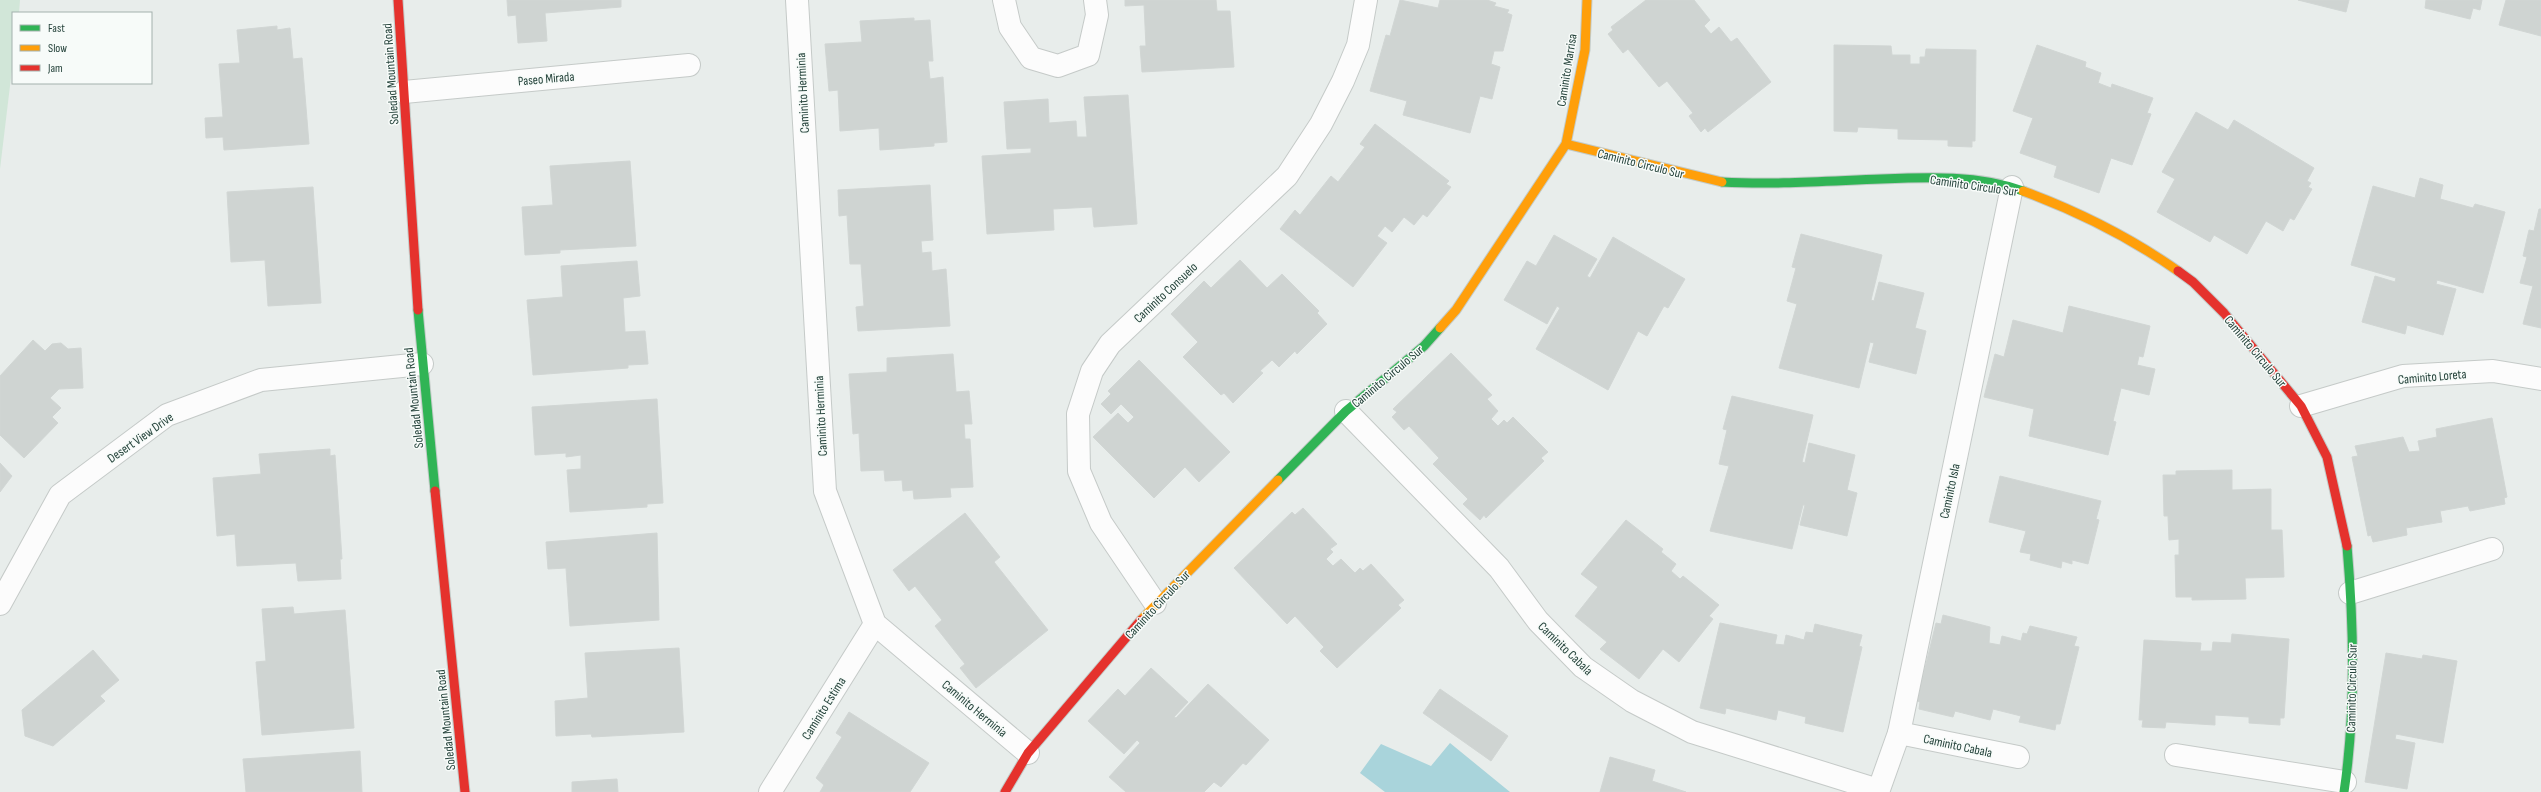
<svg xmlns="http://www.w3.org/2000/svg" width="2541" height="792" viewBox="0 0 2541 792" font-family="'Sofia Sans Condensed',sans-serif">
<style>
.green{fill:#d1e6d8}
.water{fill:#a9d4db}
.building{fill:#cfd4d2;stroke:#d1d6d4}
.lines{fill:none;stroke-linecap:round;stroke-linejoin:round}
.street-casing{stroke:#c5cac8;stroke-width:24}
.fast-casing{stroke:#c3cbc8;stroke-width:11}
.slow-casing{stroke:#c3cbc8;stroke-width:11}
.jam-casing{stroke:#c3cbc8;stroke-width:11}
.street{stroke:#fcfcfc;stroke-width:22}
.fast{stroke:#30b455;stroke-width:9}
.slow{stroke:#ff9f0a;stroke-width:9}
.jam{stroke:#e5322d;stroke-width:9}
.labels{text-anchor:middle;stroke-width:3;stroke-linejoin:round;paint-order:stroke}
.street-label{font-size:13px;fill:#24423a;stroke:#f7fbf9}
</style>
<rect width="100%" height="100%" fill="#e8edeb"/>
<polygon class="green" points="0,0 20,0 19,13 13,13 13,61 0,169"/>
<polygon class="water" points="1450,743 1510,792 1385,792 1360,773 1381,744 1431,766"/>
<g class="building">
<polygon points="507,0 621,0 621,7 545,13 547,41 518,43 516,15 508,16"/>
<polygon points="1125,0 1216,0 1217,11 1230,11 1234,67 1142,72 1140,46 1146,46 1144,5 1125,6"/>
<polygon points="1400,0 1438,8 1440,0 1487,0 1496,3 1494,6 1509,10 1507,13 1512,15 1503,51 1494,51 1491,64 1500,67 1492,99 1480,96 1470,133 1403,115 1407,101 1370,91 1386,35 1390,36"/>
<polygon points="1646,0 1694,0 1710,20 1704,26 1711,34 1719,27 1731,42 1737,38 1771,82 1708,132 1705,128 1701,132 1689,116 1693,113 1667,81 1659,87 1628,49 1623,53 1608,34 1613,30 1611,27"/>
<polygon points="2298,0 2349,0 2346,12"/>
<polygon points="2426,0 2482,0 2480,10 2473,8 2470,19 2425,8"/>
<polygon points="2506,0 2541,0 2541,36 2499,25"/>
<polygon points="914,18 914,21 930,20 933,61 928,61 930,79 943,77 947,142 934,143 934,146 880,150 879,128 840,131 838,90 829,91 825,44 862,42 860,21"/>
<polygon points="277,26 277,30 290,28 293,59 302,58 309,144 224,150 223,137 206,138 205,118 223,117 219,64 240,63 237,30"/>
<polygon points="1834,45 1891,46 1892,55 1910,55 1910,64 1920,64 1920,57 1925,57 1926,49 1976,50 1975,141 1972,141 1972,147 1948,146 1948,140 1898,139 1898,129 1858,127 1857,132 1834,131"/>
<polygon points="2037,45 2086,62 2085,67 2101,73 2098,83 2111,88 2112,84 2153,98 2147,113 2151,114 2132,165 2111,158 2099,193 2054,177 2057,166 2020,153 2033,118 2013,111"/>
<polygon points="1128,95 1137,224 1094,227 1092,207 1053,209 1054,230 987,234 982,156 1031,153 1031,148 1007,149 1004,102 1048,99 1049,123 1076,121 1077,137 1087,137 1084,97"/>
<polygon points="2196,112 2228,130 2234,120 2314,168 2307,181 2311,183 2308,187 2312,189 2294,220 2290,218 2283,231 2266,221 2247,254 2214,235 2210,242 2157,212 2175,179 2162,172"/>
<polygon points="1375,124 1449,181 1446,184 1451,187 1427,217 1423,214 1414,225 1404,217 1392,232 1385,226 1377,236 1387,243 1353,287 1280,229 1295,210 1300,215 1331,176 1338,182 1365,147 1360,144"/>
<polygon points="630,161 636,246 560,250 560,253 525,255 522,207 553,205 550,166"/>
<polygon points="2420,178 2443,185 2440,199 2473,208 2475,204 2505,212 2483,293 2437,280 2436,284 2456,289 2443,335 2407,325 2405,334 2362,322 2375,276 2395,282 2396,278 2351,265 2373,186 2415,198"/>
<polygon points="930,185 933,240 921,241 922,253 931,252 932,271 946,269 950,326 858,331 856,307 864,306 861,264 850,264 847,215 839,216 838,190"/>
<polygon points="313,187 321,303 268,306 265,260 231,262 227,192"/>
<polygon points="2539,209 2541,209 2541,328 2523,324 2533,286 2520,283 2527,257 2523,256 2529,230 2534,231"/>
<polygon points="1801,234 1882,255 1871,300 1874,301 1879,282 1924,293 1915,328 1926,331 1916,374 1869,362 1874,343 1870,342 1859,388 1779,368 1797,304 1787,301 1796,268 1792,267"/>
<polygon points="1554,235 1597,259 1587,276 1590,278 1613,237 1685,279 1668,308 1664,306 1647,336 1638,331 1608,390 1536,349 1560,308 1557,306 1547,324 1504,300 1527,261 1536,266"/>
<polygon points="1240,260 1267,288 1282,274 1319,311 1317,313 1327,324 1297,354 1295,351 1279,367 1272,360 1260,371 1263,373 1233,403 1224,393 1221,395 1183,357 1198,342 1171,314 1204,281 1211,288"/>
<polygon points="637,261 640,296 623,298 625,332 645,331 648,364 628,365 628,368 533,375 527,300 563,297 561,266"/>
<polygon points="2069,306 2150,326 2143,357 2139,356 2137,365 2155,369 2149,395 2121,388 2113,421 2116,422 2108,455 2029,436 2034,409 1984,397 1995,354 2004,357 2013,320 2063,333"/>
<polygon points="33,340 45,351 52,344 61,343 68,349 81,348 83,388 59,389 50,398 61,408 52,417 58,423 24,458 0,435 0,376"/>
<polygon points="1451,353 1492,395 1487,399 1498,411 1491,419 1498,426 1504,420 1507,423 1513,417 1548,452 1541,458 1544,461 1486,518 1484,515 1480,520 1463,504 1468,499 1433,464 1439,458 1409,426 1404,430 1392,417 1397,412 1393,409"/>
<polygon points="953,354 956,392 969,391 972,424 964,424 965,439 970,439 973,487 950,488 951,497 914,499 913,490 903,491 902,480 885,481 884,470 861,471 859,433 853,434 849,374 887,372 887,358"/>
<polygon points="1139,360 1230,452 1199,482 1185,467 1154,498 1093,437 1118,413 1128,423 1134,417 1121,404 1111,414 1101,404 1111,394 1108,391"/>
<polygon points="1732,396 1813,415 1802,462 1805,463 1809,443 1855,455 1847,490 1857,493 1847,536 1800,525 1805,505 1803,505 1792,549 1710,531 1729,466 1719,464 1727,430 1723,429"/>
<polygon points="657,399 663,503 647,504 647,507 570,512 567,470 581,469 581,455 566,457 566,453 535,455 532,407"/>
<polygon points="2492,418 2507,497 2504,498 2505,504 2470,511 2468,506 2440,511 2442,522 2406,528 2407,535 2373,542 2371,535 2368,536 2352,457 2358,456 2355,446 2403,437 2409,452 2420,451 2418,441 2437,437 2436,429"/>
<polygon points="330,449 330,456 335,455 342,559 340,559 341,579 298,581 296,563 237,566 235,534 217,536 213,478 261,474 259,454"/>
<polygon points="0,463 12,476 0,492"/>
<polygon points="2232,470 2232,490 2271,489 2271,530 2282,530 2284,577 2245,578 2246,599 2192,600 2192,597 2176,597 2175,555 2179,555 2179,539 2169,540 2168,516 2164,516 2163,475 2176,475 2176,471"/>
<polygon points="2000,476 2101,501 2096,519 2099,520 2088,564 2072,560 2072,564 2062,561 2061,568 2030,560 2031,554 2020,552 2026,531 1989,522"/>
<polygon points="1303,508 1337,544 1330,549 1333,552 1326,559 1333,566 1341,559 1355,573 1360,568 1363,571 1371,564 1404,600 1398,605 1401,608 1337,668 1320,651 1324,647 1295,616 1287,624 1234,568 1292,512 1295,515"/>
<polygon points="965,513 1000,557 994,562 1048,630 976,688 960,668 965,664 935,626 942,620 915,586 909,591 893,570"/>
<polygon points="1626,520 1663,549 1661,552 1676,564 1671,571 1680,579 1683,576 1719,605 1709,616 1713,619 1679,662 1663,649 1639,679 1600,649 1607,642 1575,616 1598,587 1581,574"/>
<polygon points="657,533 659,620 570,626 566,568 548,569 546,542"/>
<polygon points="293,607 294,614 345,610 354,728 262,735 256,662 266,661 262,609"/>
<polygon points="1943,615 1990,627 1989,643 2000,645 2002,636 2021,641 2023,633 2027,634 2030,626 2077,637 2074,646 2079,647 2060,724 2056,724 2055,730 2019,722 2021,716 1993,709 1990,720 1955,711 1953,717 1919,709 1920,702 1917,701 1936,623 1941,624"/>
<polygon points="1720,623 1777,635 1775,644 1784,645 1786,635 1804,640 1806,632 1813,633 1815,624 1862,635 1859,646 1862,647 1843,732 1805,723 1806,717 1778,710 1776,720 1726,708 1725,714 1700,708"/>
<polygon points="2232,634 2289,639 2284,718 2280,718 2280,725 2249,723 2249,717 2215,715 2215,725 2166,722 2165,728 2142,727 2143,720 2139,720 2144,640 2201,643 2200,651 2212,651 2213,642 2231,643"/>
<polygon points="679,648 684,732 592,737 591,734 556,736 555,701 588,698 585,653"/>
<polygon points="93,650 119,680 100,696 105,701 53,746 25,736 22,710"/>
<polygon points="2386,653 2422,659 2423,655 2457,661 2443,743 2396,734 2395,739 2415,743 2407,789 2365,782"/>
<polygon points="1151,668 1188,702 1174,717 1176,718 1208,684 1269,740 1246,765 1243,763 1221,787 1214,782 1204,792 1126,792 1109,777 1140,743 1137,740 1124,754 1088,721 1118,689 1125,696"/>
<polygon points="1440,689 1508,736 1491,761 1423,713"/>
<polygon points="849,712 929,763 910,792 820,792 824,785 816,778 842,737 836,733"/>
<polygon points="360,751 362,792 246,792 243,759"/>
<polygon points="1610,757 1655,770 1652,781 1686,792 1600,792"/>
<polygon points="617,779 618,792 572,792 572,782"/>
</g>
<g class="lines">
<defs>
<g id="street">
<polyline points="797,0 825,491 875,624 1028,753"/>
<polyline points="1004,0 1010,27 1031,58 1058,66 1088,55 1097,15 1095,0"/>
<polyline points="404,92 689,65"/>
<polyline points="2301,406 2403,376 2493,371 2541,379"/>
<polyline points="1346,411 1499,568 1538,621 1583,667 1632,701 1692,732 1878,790"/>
<polyline points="2350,593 2492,549"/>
<polyline points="1155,603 1101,523 1079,471 1078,414 1092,371 1110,344 1287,176 1321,124 1343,81 1358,45 1366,0"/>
<polyline points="0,604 60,495 167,415 261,380 422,364"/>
<polyline points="1899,733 2018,757"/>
<polyline points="2176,755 2345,782"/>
<polyline points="770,792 875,624"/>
<polyline points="1878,792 1899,733 2012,187"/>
</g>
<g id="fast">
<path d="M1722,182C1775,185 1828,181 1881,179C1928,177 1979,175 2023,191"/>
<polyline points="418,310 435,491"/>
<polyline points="1278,480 1346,411 1424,346 1440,328"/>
<path d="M2344,792C2356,712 2354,627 2347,546"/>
</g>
<g id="slow">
<polyline points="1566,144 1722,182"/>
<path d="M2023,191C2077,211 2131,238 2178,271"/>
<polyline points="1440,328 1456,310 1566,144 1585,50 1587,0"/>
<polyline points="1141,620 1278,480"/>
</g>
<g id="jam">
<polyline points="398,0 418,310"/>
<polyline points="2178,271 2193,282 2224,313 2301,406 2327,457 2347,546"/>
<polyline points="435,491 465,792"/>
<polyline points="1005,792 1028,753 1141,620"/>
</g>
</defs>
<use href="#street" class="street-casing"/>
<use href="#fast" class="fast-casing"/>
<use href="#slow" class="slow-casing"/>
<use href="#jam" class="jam-casing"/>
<use href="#street" class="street"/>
<use href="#fast" class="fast"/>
<use href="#slow" class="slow"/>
<use href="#jam" class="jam"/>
</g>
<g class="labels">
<g class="street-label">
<text transform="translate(1566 70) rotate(-81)" y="5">Caminito Marrisa</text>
<text transform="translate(390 74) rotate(-94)" y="5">Soledad Mountain Road</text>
<text transform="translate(546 78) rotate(-5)" y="5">Paseo Mirada</text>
<text transform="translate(802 93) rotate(-93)" y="5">Caminito Herminia</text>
<text transform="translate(1641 163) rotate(14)" y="5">Caminito Circulo Sur</text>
<text transform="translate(1974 185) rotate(8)" y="5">Caminito Circulo Sur</text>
<text transform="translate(1165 292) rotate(-43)" y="5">Caminito Consuelo</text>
<text transform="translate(2256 351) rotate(50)" y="5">Caminito Circulo Sur</text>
<text transform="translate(1387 376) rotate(-40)" y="5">Caminito Circulo Sur</text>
<text transform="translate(2432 376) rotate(-5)" y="5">Caminito Loreta</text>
<text transform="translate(413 398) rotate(-96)" y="5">Soledad Mountain Road</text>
<text transform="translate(820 416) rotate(-93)" y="5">Caminito Herminia</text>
<text transform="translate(140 437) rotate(-35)" y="5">Desert View Drive</text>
<text transform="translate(1949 491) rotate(-78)" y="5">Caminito Isla</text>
<text transform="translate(1157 604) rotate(-47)" y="5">Caminito Circulo Sur</text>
<text transform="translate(1566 648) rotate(44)" y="5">Caminito Cabala</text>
<text transform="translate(2351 688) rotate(-89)" y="5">Caminito Circulo Sur</text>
<text transform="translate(823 708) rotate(-58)" y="5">Caminito Estima</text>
<text transform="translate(975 708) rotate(40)" y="5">Caminito Herminia</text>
<text transform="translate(445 720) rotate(-96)" y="5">Soledad Mountain Road</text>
<text transform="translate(1958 745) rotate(12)" y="5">Caminito Cabala</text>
</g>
</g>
<rect x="12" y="12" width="140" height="72" fill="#f7fbf9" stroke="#a3b1ad"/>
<rect x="20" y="25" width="20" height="6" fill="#30b455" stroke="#a3b1ad"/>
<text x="48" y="32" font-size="12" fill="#24423a">Fast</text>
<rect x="20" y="45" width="20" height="6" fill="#ff9f0a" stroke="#a3b1ad"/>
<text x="48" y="52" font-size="12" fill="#24423a">Slow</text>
<rect x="20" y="65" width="20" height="6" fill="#e5322d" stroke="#a3b1ad"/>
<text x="48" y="72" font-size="12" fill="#24423a">Jam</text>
</svg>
